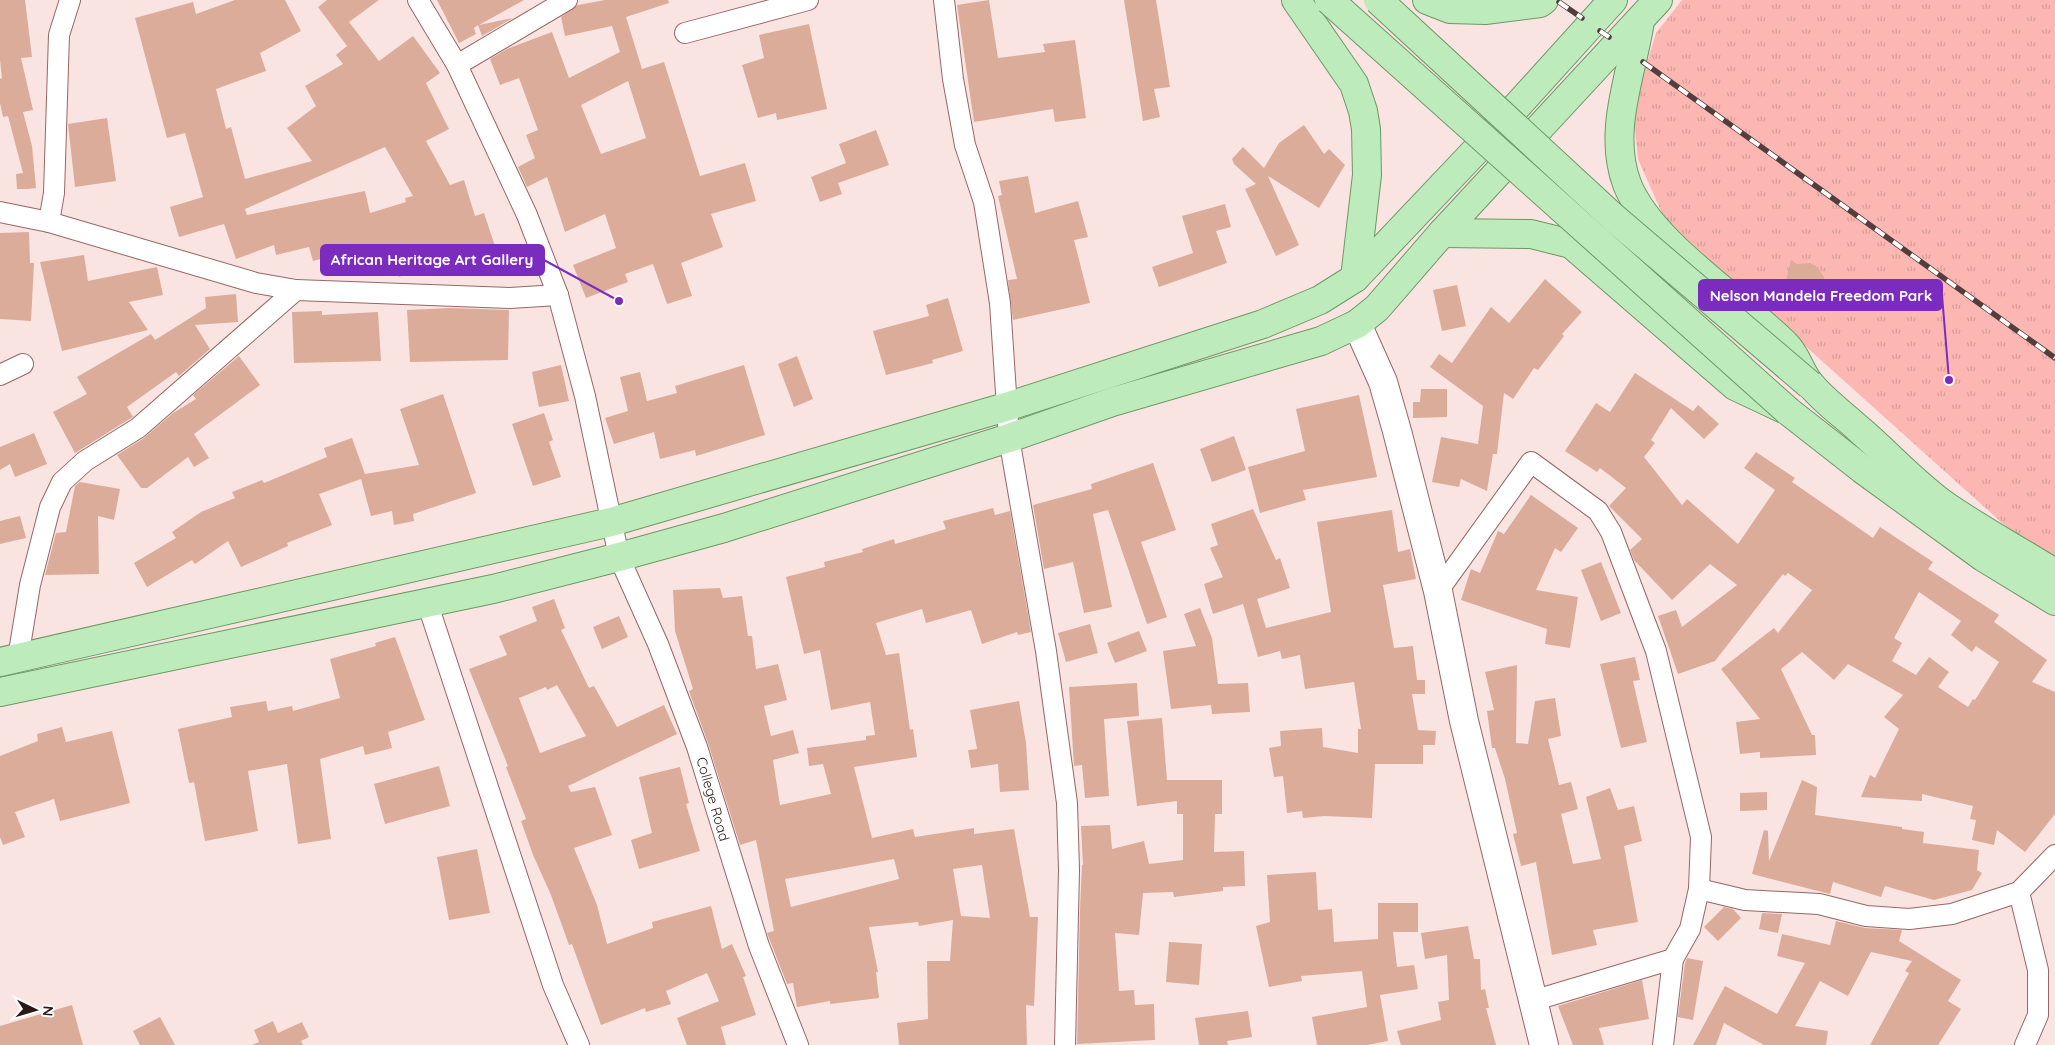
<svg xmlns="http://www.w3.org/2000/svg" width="2055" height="1045" viewBox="0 0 2055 1045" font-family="Quicksand,sans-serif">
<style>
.park{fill:url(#park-tufts)}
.building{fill:#dbac99;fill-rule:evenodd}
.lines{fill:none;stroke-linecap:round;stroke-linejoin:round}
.street-casing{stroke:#966763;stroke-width:22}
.secondary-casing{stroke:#966763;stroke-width:30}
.primary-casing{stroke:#6d9865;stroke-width:30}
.street{stroke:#fff;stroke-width:20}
.secondary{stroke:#fff;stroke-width:28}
.primary{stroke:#bdebbc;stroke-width:28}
.rail-casing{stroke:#513e3d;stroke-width:5.5}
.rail{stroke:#fff;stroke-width:4;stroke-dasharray:11;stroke-linecap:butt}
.primary-bridge-casing{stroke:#6d9865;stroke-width:30;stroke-linecap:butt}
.primary-bridge{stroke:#bdebbc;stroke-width:28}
.labels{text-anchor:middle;stroke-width:4;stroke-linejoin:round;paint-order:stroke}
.street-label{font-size:14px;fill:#2a1716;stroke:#fff}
.leader{fill:none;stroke:#7b2cbf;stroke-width:2}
.callout-dot{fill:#7b2cbf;stroke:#fff;stroke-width:2}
.callout{fill:#7b2cbf;stroke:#7b2cbf;stroke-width:2}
.callout-label{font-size:15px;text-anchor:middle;font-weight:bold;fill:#fff}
</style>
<defs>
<pattern id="park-tufts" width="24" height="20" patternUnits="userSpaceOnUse" patternTransform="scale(1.25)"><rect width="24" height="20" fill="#fcb7b2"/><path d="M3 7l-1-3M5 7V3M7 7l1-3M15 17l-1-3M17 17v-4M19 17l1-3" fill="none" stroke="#d89d98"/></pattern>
</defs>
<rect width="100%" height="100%" fill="#fae4e2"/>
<polygon class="park" points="1682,0 2055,0 2055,564 2020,539 1665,220 1638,159 1633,109 1656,33"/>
<g class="building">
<polygon points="0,0 25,0 32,57 21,58 33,110 23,112 32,146 36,188 28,189 17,189 16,174 23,173 8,116 3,117 0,103 0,79 2,78 0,60"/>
<path d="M235,0H285L301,31L260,53L266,71L216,89L226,129L231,127L245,179L312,161L287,128L316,106L305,86L343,64L336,55L347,46L318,7L327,0H379L349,22L379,61L413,36L440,73L426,83L449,129L426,141L450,185L464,180L475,216L484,213L495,246L446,263L445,259L399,277L387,249L354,260L351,251L313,261L309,247L276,255L274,245L236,259L224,224L179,237L170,207L203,197L185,133L167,138L135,18L193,2L196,14ZM385,147L413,196L405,198L406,202L370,213L365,191L247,215L245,209Z"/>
<polygon points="437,0 524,0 479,25 513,18 482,36 478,25 474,28 476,34 459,43"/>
<path d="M605,0H668L669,3L626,17L642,69L664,62L700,176L745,163L756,201L711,214L723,247L681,263L692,296L667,304L653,264L625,274L628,282L586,298L573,265L616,248L605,214L565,232L547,177L527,187L518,167L535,158L526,135L538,130L519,78L500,85L490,59L507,49L552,32L569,78L620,52L612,26L565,36L561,17L578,5ZM628,81L646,138L601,154L581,105Z"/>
<polygon points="989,0 998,58 1045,52 1043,44 1075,40 1086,118 1055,122 1053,109 974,122 957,5"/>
<polygon points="1124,0 1156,0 1170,87 1154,89 1160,117 1143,121"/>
<polygon points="809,24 827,109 777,120 776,113 758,118 742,65 764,58 759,35"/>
<polygon points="107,118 116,181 75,187 68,124"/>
<polygon points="1304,125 1324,154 1329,149 1345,165 1319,208 1268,176 1299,245 1276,256 1245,189 1256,184 1234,164 1232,159 1243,147 1264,168 1279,143"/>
<polygon points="876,130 889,165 838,183 842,194 820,202 811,177 846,163 839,144"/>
<polygon points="1028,176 1035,213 1078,201 1088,237 1074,240 1090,303 1013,320 1008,280 1017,279 998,196 1002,195 999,181"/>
<polygon points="1225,204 1231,227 1216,231 1227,263 1159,287 1152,267 1193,253 1182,216"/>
<polygon points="29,232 30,263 34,263 31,321 0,319 0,233"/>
<polygon points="84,255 88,281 157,267 163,295 129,302 148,330 62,351 40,262"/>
<polygon points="1791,260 1797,264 1810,263 1816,266 1824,277 1825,286 1836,294 1807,302 1794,299 1786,288 1786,281"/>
<polygon points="1545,279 1582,312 1562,334 1564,336 1538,370 1534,368 1513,399 1504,393 1497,454 1493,454 1487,491 1461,479 1459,487 1432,482 1441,437 1478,444 1483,406 1430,367 1439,354 1452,363 1491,307 1509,323"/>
<polygon points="1457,285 1466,326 1442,331 1433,290"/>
<polygon points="236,294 238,322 195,325 210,349 179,376 176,372 127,407 133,417 131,418 75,453 53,412 87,394 77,377 151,334 155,340 206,308 205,297"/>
<polygon points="948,298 963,351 932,360 933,363 886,375 873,331 929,316 926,305"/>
<polygon points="451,308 509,310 508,360 410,362 407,310"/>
<polygon points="322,311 322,315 378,312 381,361 294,363 292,312"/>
<polygon points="239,356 260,385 194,434 209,458 194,467 188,457 147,488 141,488 117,455 144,438 173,413 196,399 193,395"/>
<polygon points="797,356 813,399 794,407 778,364"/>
<polygon points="561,365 569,401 539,407 532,372"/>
<polygon points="744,365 765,435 696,456 695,450 660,459 654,432 614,444 605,418 628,411 620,377 640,372 647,401 677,393 675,386"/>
<path d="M1635,373L1693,411L1698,405L1719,424L1704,439L1671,408L1651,440L1655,443L1644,457L1682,505L1687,499L1738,544L1775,490L1744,468L1756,452L1795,478L1792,482L1873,538L1880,527L1933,562L1928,569L1999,615L1994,622L2047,660L2032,682L2055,692V814L2025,852L1997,830L1994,845L1972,840L1976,820L1970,819L1973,806L1922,794V801L1861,797L1870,775L1875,778L1899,729L1884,717L1903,695L1848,664L1834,680L1802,652L1781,669L1812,735H1815L1816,755L1760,758V752L1740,754L1736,722L1760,719L1721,669L1774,628L1778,633L1812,590L1788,573L1785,576L1783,574L1715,661L1678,674L1658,616L1676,610L1682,627L1737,585L1710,564L1672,600L1634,560L1630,550L1642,539L1609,506L1626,488L1600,468L1597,472L1565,451L1596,403L1610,412ZM1919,592L1961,621L1951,635L1972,652L1976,646L1999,662L1975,700L1973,699L1968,707L1938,687L1949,672L1929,657L1916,675L1892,661L1902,643L1894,638Z"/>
<polygon points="1421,389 1447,389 1447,417 1413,418 1413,402 1420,402"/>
<polygon points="443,394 476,493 413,514 414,521 394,525 392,511 371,516 361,479 319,494 332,525 287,543 288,546 241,567 228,541 195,564 192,560 147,587 134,563 176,538 172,532 201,512 235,498 232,492 262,480 264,483 327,457 324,448 352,438 365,474 419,465 400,409"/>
<polygon points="1359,395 1377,477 1303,490 1306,500 1260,513 1248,467 1305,451 1296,409"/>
<polygon points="544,413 553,440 549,442 561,477 533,486 512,424"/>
<polygon points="34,433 47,464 15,477 10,464 0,470 0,447"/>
<polygon points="1234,436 1246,470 1212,482 1200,449"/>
<polygon points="1153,463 1176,530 1141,542 1167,617 1147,624 1108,510 1093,514 1112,607 1084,613 1073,562 1044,569 1033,505 1092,489 1091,484"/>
<polygon points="80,482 120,489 114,520 98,516 99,574 45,575 56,533 66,532 75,486"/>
<polygon points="1531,495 1578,528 1561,552 1555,548 1536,590 1578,597 1570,648 1545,644 1547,629 1461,600 1471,569 1480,573 1498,531 1504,534"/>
<path d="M993,508L995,515L1010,511L1031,632L1018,635L1017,632L982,644L971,610L926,623L922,609L876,623L886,655L899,653L910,730L913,729L917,757L854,767L872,838L913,829L915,837L974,828V834L1014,829L1030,917H1038L1034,1006L1026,1005L1027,1045H899L897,1023L928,1019L927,961H950L953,920L919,926L918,922L869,927L878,972H876L879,998L830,1004V1001L797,1007L793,983L787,984L767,933L774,931L756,840L740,845L708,743L689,691L693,689L675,631L673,590L720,588L723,598L742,596L748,636H752L756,669L778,664L787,700L764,706L771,736L793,730L799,753L773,760L780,805L831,794L823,764L809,766L807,748L866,740V736L875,735L870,702L831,710L820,650L804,654L786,577L825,567L824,562L863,552L862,549L894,539L895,544L946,529L943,521ZM894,859L899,879L791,907L785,879ZM982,865L990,918L961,916L953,869Z"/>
<polygon points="1253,509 1276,560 1280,558 1290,588 1257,599 1266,628 1331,612 1317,522 1392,510 1398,552 1410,549 1416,579 1383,585 1394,648 1413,646 1417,680 1425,680 1425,694 1412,694 1418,730 1436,731 1435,745 1423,745 1423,764 1375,764 1372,818 1324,816 1303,818 1302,811 1287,813 1283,776 1274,777 1269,748 1281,746 1280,731 1322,728 1323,747 1358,753 1358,729 1361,729 1354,682 1305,689 1300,655 1282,659 1280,651 1258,657 1243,604 1213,614 1204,584 1223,577 1210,548 1218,545 1211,524"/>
<polygon points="20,516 26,538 0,544 0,521"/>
<polygon points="1601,562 1621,613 1601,621 1581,570"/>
<path d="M554,599L565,628L561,630L589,688L594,686L617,727L664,705L677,734L568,786L571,792L595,787L612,835L574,848L597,905L607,944L653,928L652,922L711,906L722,949L732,944L746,976L743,977L756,1015L721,1027L726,1045H687L677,1018L719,1001L707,973L666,991L671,1004L646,1012L645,1008L601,1025L572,944L569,945L551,895L533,855L521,821L526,819L506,767L508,766L469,669L507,655L499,636L537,621L532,607ZM557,685L586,736L540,753L519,698L546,687L547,690Z"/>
<polygon points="1200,608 1212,638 1218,684 1248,683 1250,712 1212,714 1211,705 1171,709 1163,651 1196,646 1184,614"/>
<polygon points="619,616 628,637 602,649 593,627"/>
<polygon points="1090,624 1098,653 1066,662 1058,633"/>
<polygon points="1139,631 1147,651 1115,663 1107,643"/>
<polygon points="395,637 425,720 388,732 392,748 365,755 363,746 320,759 331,839 298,844 287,764 248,771 258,831 205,841 194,782 189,783 178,729 232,717 230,707 266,701 268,711 292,706 293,711 340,698 330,659 376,646 375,643"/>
<polygon points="1635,657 1640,680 1633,681 1647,742 1621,748 1600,664"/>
<polygon points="1517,665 1516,743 1528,744 1535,701 1555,698 1561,736 1548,739 1559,785 1571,782 1578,809 1561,814 1573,864 1601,859 1586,797 1610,788 1618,810 1634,806 1642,841 1624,846 1638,922 1593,930 1597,945 1552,955 1536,862 1521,866 1513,834 1517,833 1505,779 1495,748 1492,748 1487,711 1494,710 1485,672"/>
<polygon points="1137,683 1139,716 1104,719 1109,796 1085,798 1082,765 1074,766 1069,687"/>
<polygon points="1019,701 1026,743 1029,790 1000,792 998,764 971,768 968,750 977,749 970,710"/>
<polygon points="1162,718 1167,780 1222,780 1222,814 1215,814 1214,852 1244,851 1245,886 1223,887 1223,891 1174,897 1173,892 1143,893 1139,935 1115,933 1119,991 1134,990 1135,1005 1154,1004 1155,1040 1077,1044 1080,910 1082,865 1083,865 1081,826 1110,825 1112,849 1144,841 1149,864 1183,860 1183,814 1177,814 1177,801 1137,806 1127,721"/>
<polygon points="62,727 66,742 112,731 130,803 60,821 54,799 15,812 25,837 3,845 0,837 0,756 38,741 37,734"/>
<polygon points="439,766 450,806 385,824 374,784"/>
<polygon points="680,767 689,803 686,804 700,851 639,869 631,840 652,833 639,777"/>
<polygon points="1802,780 1817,787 1815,815 1902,827 1902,829 1924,832 1923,843 1979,850 1977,870 1982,873 1972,890 1934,900 1885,886 1881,897 1833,882 1830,894 1752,874 1764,830 1768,831 1769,861"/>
<polygon points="1767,792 1767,810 1740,811 1740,793"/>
<polygon points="477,849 490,913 449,920 437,857"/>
<polygon points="1316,872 1318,910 1332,909 1334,942 1378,939 1378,903 1418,903 1418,932 1393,932 1397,967 1414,965 1418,989 1380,995 1388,1041 1367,1045 1317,1045 1312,1017 1367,1007 1362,971 1301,976 1302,981 1269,987 1256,926 1270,922 1267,875"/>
<polygon points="1724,907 1733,909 1741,918 1718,941 1704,927"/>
<polygon points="1762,913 1782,914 1778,933 1759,929"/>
<polygon points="1836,921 1865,928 1902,930 1899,941 1961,980 1948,1001 1961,1009 1938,1045 1870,1045 1909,973 1905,971 1912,961 1871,952 1848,996 1820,981 1795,1026 1828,1031 1826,1045 1764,1045 1724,1023 1716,1045 1693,1045 1725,986 1777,1014 1805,963 1777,956 1782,934 1830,945"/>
<polygon points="1468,926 1474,959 1480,959 1481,990 1485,989 1489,1008 1486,1008 1496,1045 1401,1045 1397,1031 1441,1020 1438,1002 1449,1000 1447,955 1425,959 1421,933"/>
<polygon points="1169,942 1202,944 1199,985 1166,982"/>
<polygon points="1687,958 1703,961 1693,1020 1678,1017 1685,963"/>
<polygon points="1642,980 1649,1019 1599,1028 1604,1045 1573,1045 1558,1006"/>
<polygon points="72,1005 83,1045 0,1045 0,1026"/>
<polygon points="1248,1011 1252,1037 1227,1041 1228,1045 1199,1045 1195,1018"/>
<polygon points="160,1017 175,1045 140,1045 133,1031"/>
<polygon points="273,1021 278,1033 302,1022 309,1037 301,1041 303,1045 252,1045 259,1042 254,1030"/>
</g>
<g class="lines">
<defs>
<g id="street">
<polyline points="418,0 457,65 527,215 558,295 585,396 619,557 658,644 697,747 759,946 798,1045"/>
<polyline points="944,0 953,79 965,145 984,202 1000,303 1009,438 1046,651 1067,803 1069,870 1065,1045"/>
<polyline points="685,33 808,0"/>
<polyline points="457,65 567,0"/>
<polyline points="0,212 49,222 256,283 296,290 510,298 558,295"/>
<polyline points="49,222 54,193 59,35 70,0"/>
<polyline points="0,375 23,364"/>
<polyline points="1438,591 1531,462 1598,511 1611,532 1656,651 1701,837 1699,889 1690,929 1673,959 1532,1001"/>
<polyline points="427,602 553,985 579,1045"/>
<polyline points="18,658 30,585 50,507 62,482 85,461 138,428 296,290"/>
<polyline points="1699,889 1745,900 1819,904 1866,916 1909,919 1952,914 2019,892 2055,855"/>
<polyline points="2019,892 2038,970 2038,1015 2025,1045"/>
<polyline points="1663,1045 1673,959"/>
</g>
<polyline id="secondary" points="1357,324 1383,382 1397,431 1438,591 1464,721 1544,1045"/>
<g id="primary">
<polyline points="1296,0 1354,84 1363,111 1366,129 1367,175 1355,278"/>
<polyline points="1427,0 1450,9 1485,10 1540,3 1544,0"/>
<path d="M1640,21C1632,74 1607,131 1627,184C1650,243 1740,299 1785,344C1797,355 1800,373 1811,385C1825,402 1845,416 1861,431C1889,455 1916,485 1946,506C1981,530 2019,551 2055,573"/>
<polyline points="1442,233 1531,234 1571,244 1735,386 1788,411 1862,469 1983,557 2055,601"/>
<polyline points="0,662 611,522 1006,407 1263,324 1320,300 1355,278 1498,127 1613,0"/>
<polyline points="0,692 493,589 619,557 724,528 1009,438 1112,402 1321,341 1357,324 1377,308 1442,233 1658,0"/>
</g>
</defs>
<use href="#street" class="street-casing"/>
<use href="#secondary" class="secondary-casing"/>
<use href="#primary" class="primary-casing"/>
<use href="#street" class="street"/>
<use href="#secondary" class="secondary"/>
<use href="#primary" class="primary"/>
<defs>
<g id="rail">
<polyline points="1559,2 1582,18"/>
<polyline points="1600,31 1609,37"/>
<polyline points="1643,62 2055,358"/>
</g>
</defs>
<use href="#rail" class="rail-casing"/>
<use href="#rail" class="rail"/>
<defs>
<g id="primary-bridge">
<polyline points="1329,0 1788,411"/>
<polyline points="1378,0 1614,218 1810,385"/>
</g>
</defs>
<use href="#primary-bridge" class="primary-bridge-casing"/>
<use href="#primary-bridge" class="primary-bridge"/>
</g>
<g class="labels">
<g class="street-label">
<text transform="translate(713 799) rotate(74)" y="5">College Road</text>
</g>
</g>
<path class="leader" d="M619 301L544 260M1949 380L1942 295"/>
<g class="callout-dot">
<circle cx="619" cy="301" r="5"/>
<circle cx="1949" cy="380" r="5"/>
</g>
<g class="callout">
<rect x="321" y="245" width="223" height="30" rx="5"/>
<rect x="1699" y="280" width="243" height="30" rx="5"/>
</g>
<g class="callout-label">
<text x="432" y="265">African Heritage Art Gallery</text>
<text x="1821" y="301">Nelson Mandela Freedom Park</text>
</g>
<g transform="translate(35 1010) rotate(95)" stroke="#ffffff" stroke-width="4" paint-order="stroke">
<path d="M0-4L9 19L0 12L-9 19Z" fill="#2a1716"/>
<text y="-8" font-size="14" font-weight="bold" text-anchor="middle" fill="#2a1716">N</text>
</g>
</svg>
